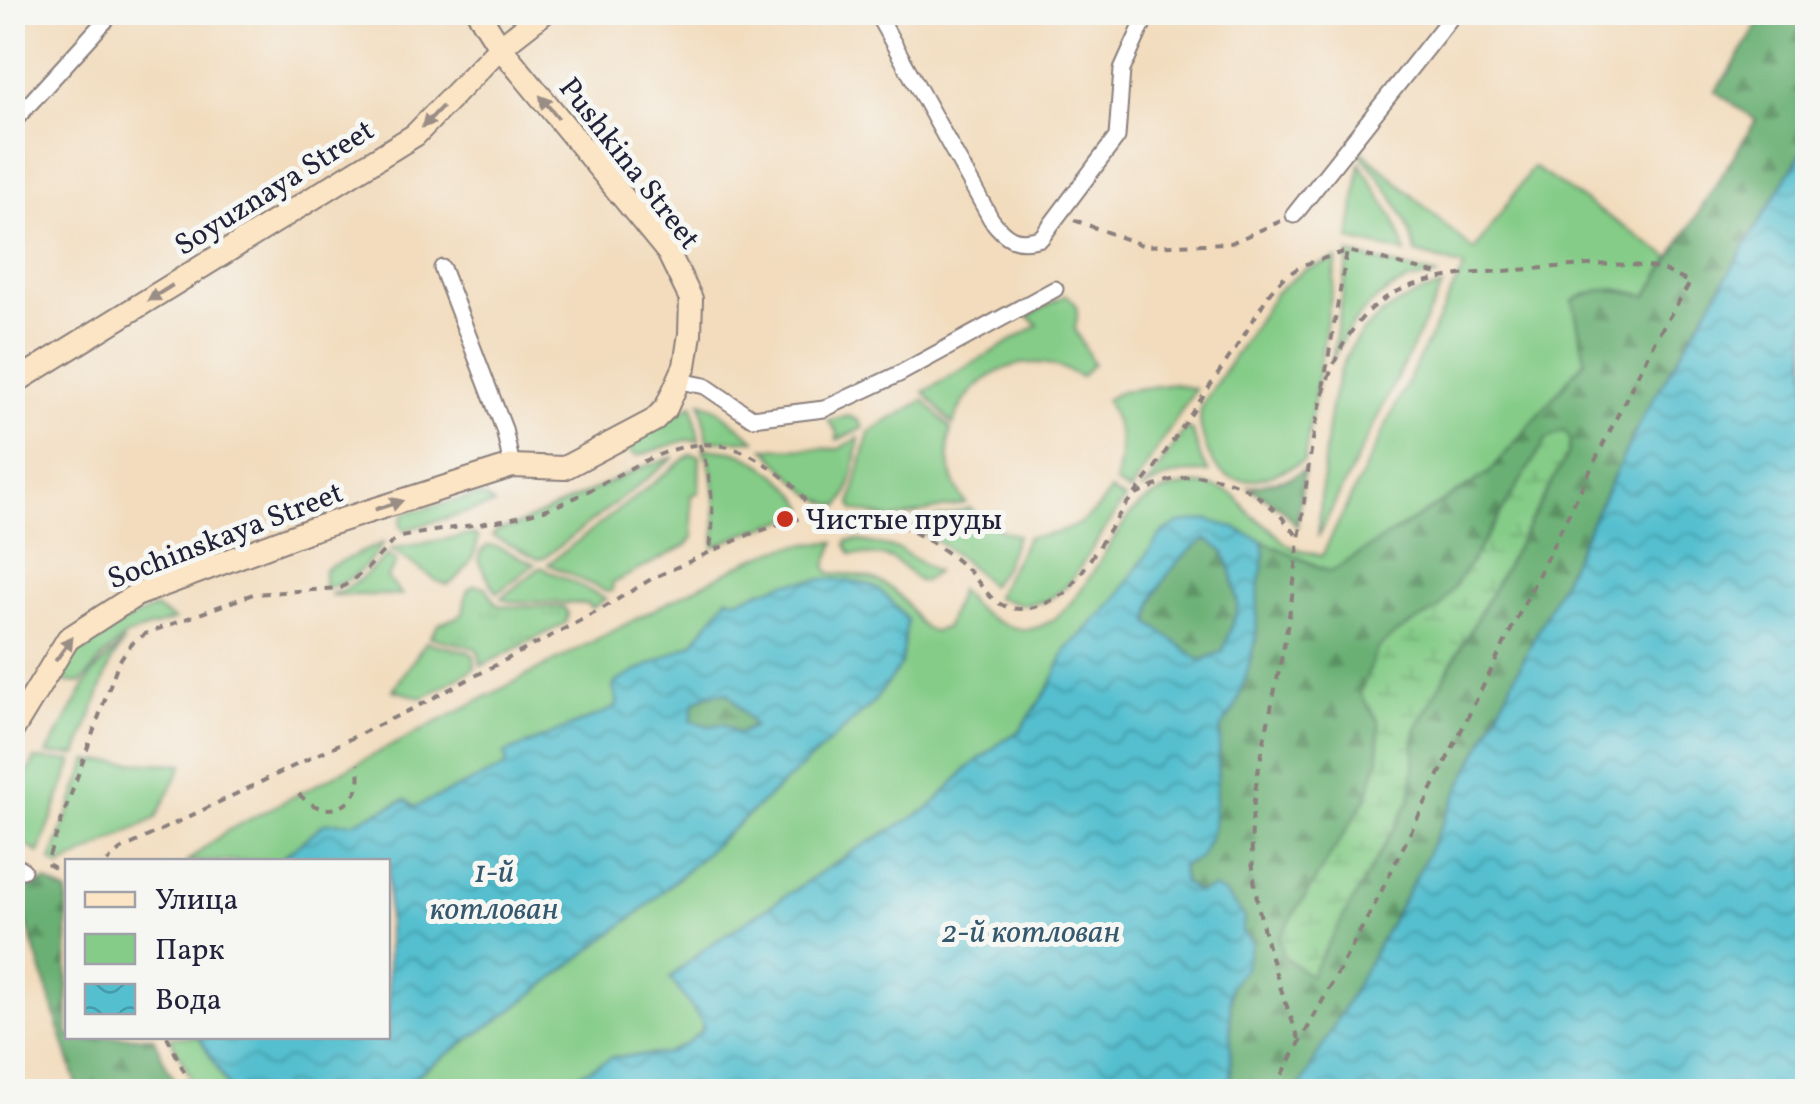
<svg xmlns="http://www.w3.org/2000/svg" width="1820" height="1104" viewBox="0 0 1820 1104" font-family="Vollkorn,serif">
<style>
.green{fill:#84cc87;stroke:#537761;stroke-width:2.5}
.forest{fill:url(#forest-firs);stroke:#466958;stroke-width:2.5;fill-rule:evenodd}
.wetland{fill:url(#wetland-marsh);stroke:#537761;stroke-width:2.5}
.park{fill:url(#park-tufts);stroke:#537761;stroke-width:2.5}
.water{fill:url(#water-waves);stroke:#3b7085;stroke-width:2.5;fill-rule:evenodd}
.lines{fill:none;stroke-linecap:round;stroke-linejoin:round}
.street-casing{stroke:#8a7f7c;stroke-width:19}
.secondary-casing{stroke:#8a7f7c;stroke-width:26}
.path{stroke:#8a7f7c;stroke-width:4;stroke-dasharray:8 8;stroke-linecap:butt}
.street{stroke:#fff;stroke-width:15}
.secondary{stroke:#fce5c4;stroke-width:22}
.oneway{fill:#9a8d86}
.poi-dot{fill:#c8321e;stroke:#f6f6f2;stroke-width:4}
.labels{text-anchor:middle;stroke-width:10;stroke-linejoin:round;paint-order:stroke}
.street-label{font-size:30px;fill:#22223b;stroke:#f6f6f2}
.poi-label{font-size:30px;fill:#22223b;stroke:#f6f6f2;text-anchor:start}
.water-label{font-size:32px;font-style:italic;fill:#34596f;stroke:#f6f6f2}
</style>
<defs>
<pattern id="forest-firs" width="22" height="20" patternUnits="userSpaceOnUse" patternTransform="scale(2.5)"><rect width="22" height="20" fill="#6bb074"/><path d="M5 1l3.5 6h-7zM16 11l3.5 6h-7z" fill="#588f60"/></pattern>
<pattern id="wetland-marsh" width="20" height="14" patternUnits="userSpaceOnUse" patternTransform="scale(2.5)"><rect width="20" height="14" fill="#84cc87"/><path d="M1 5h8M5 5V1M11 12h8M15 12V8" fill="none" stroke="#72af75"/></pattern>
<pattern id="park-tufts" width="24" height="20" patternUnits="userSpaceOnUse" patternTransform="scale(2.5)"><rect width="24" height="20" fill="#84cc87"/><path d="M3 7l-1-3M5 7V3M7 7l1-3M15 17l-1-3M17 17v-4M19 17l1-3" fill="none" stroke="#72af75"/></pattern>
<pattern id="water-waves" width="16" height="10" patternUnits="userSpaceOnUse" patternTransform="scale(2.5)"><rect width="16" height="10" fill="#54bfcf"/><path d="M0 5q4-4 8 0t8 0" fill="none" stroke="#459ba9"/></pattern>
</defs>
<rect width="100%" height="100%" fill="#f6f6f2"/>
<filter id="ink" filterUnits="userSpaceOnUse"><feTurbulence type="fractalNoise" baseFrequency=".01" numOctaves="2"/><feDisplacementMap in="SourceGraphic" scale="20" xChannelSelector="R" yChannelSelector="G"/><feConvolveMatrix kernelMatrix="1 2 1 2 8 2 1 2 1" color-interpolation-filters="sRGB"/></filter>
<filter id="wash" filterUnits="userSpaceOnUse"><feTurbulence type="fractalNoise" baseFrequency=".0048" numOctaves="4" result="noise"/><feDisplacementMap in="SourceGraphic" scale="40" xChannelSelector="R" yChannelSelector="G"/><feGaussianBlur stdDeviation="2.25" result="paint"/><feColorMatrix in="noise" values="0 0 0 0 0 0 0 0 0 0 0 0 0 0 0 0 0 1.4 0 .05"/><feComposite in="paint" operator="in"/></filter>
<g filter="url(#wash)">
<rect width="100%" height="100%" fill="#f2dcbd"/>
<g class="green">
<path d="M1361,150L1474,251L1533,167L1671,258L1647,296L1612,288L1585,360L1489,473L1330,572L1234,528L1142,560L1114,602L1066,650L1050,686L1020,731L1004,740L967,769L930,808L855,850L779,900L704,949L671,977L702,1021L703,1029L687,1044L665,1054L613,1057L577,1076L567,1091H394L508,1013L642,910L872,704L765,589L737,600L693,643L616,682L618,703L613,709L505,754L508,761L503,768L415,808L405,800L354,822L325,823L278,861L187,862L225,832L748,561C783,546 797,544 835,542L826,566L830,573C863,576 885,576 907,605C916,617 918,628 934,632L946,627L959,590C975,610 989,621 1015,628C1070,642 1104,540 1135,510C1150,496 1170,487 1191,485C1203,484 1225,488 1235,496C1241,500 1244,509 1250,514C1257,520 1267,525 1274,532C1278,535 1281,540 1285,543C1295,550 1310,552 1322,556L1464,267L1416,253C1409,216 1384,181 1359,152Z"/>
<polygon points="1360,163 1394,219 1406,253 1350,240"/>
<path d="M1349,254L1438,276C1427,278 1416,279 1407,282C1371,295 1346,328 1332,361Z"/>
<path d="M1337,259L1304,461C1266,479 1221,500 1205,444C1201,431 1198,418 1202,405L1276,292L1304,270Z"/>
<path d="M1442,287L1318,537C1323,485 1324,406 1345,359C1361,322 1405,295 1442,287Z"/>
<path d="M1066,295C1080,303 1078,315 1075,329L1093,363L1081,377C1074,374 1067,369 1059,367C1014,352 966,381 953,425L924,392L1038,325L1028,316Z"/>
<path d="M1174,384L1195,389L1130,492L1115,483C1124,449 1121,431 1106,400L1121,391Z"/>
<path d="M924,400L951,429C944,453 950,483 966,503L892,519L854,510L851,504L869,432Z"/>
<polygon points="701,402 715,407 755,440 708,441"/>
<polygon points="693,404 699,441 686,440 637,456 631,453 628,445 635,436"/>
<polygon points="849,416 859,421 863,428 837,440 837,432 828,420"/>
<path d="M1185,429L1192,431L1202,461L1209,472C1179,471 1165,477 1140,491L1150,482Z"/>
<path d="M859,438C855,460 854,488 840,506C809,501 786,469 765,448L839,449Z"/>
<path d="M703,448C714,449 726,449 736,452C758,459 798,487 806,509L802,515L748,532L714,547C717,516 717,476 703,448Z"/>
<polygon points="691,454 700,456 699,492 691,495 693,537 687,545 613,583 612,591 607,592 548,564"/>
<polygon points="675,457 544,558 538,559 492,536 498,530 513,527 643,467"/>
<path d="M1110,491L1125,499L1069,584L1058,593L1046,601L1023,605L996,598C999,583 1020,555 1027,537C1063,536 1092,523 1110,491Z"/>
<polygon points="476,496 486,498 494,505 404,530 400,524 404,513"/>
<path d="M970,508C983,522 999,531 1017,535L1004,567L990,586C966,559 938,540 906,524L945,516Z"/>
<path d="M474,534L478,538C477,555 462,578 447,585L437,581L391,549Z"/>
<path d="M857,540L898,549L936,572L924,581H918C888,552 891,557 851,554L846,545L847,541Z"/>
<path d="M383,543C370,564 349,585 324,588V569Z"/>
<polygon points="487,546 496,546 535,564 497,593 478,561 480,553"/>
<path d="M388,554L397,562L387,578L402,595H330C354,587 370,572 388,554Z"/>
<polygon points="541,567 606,599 592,608 588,604 508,601 501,598"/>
<path d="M155,608L174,620L127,635L103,657L82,683L57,681C78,639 115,625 155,608Z"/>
<polygon points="124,642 111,662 77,755 47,754 92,674"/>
<polygon points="426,642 469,652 474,656 475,668 423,698 393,690"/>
<polygon points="35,759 73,761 39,853 12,836 13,797 15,797"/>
<polygon points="88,761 183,764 156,818 59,867 51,861"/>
<polygon points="170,1037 199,1037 231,1091 198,1091"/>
</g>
<g class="forest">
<path d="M1765,13H1807V143L1646,411L1420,869L1298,1091H1225L1231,1074L1230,986L1245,968L1197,894L1183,882L1181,866L1200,858L1213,828L1221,728L1235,708L1246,677L1256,636L1258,594L1265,552L1262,541L1330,572L1489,473L1585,360L1573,300C1603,285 1616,289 1647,296L1756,120L1715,91L1729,73ZM1570,438L1568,453L1415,731L1414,767L1280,937L1367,798L1379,759V721L1396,633L1439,609L1473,559L1546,440Z"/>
<polygon points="1304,470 1297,526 1281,508 1249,487 1289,478"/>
<path d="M1207,539L1223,550L1232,571L1238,607L1223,651L1201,661L1150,624C1151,616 1151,607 1154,600C1163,575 1185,552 1207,539Z"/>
<polygon points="728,692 754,725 739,734 724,724 709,726 691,721 693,702 708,695"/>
<polygon points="46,881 67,893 68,1036 153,1037 166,1065 181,1091 79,1091 17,891"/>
</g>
<polygon class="wetland" points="1563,430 1570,438 1568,453 1415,730 1414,767 1410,800 1310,976 1283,956 1280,937 1367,797 1379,759 1379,722 1360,694 1377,649 1396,633 1439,609 1473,559 1546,440"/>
<path class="park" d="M476,585L486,587L496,604L502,606L563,607L568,613L566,623L481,666L479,653L475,648L430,637L439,624L462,615C468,603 461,589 476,585Z"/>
<g class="water">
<polygon points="1807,143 1807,1091 1298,1091 1420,869 1646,411"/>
<path d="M1209,520L1234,528L1262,541L1265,552L1258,594L1256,636L1246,677L1235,708L1221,728L1213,828L1200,858L1181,866L1183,882L1197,893L1213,888L1225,894L1244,917L1242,932L1252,942L1245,968L1230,986L1231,1074L1225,1091H567L577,1076L613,1057L665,1054L686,1044L703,1029L702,1022L670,978L704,949L779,900L855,850L930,808L967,769L1004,740L1020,731L1050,686L1066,650L1114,602L1161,534L1179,523ZM1207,539L1223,551L1232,571L1238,607L1223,651L1201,661L1150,623C1151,616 1151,606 1154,599C1164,575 1185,551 1207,539Z"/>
<path d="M827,579C874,583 877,583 907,620L901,665L872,704L642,910L508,1013L393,1091H231L199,1037L388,1036V862L278,861L325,823L354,822L406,800L415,807L503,768L507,761L504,754L613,709L618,703L613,687L616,682L693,643L728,597L737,600L785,583ZM728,692L754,726L739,734L723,724L709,726L691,721L694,702L708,695Z"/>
</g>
</g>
<g filter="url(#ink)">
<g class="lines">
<defs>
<g id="street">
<path d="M876,12L991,219C1006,239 1016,245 1041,238L1117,137L1122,70L1148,12"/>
<polyline points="12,123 113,12"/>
<polyline points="1294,215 1455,12"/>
<polyline points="442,268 504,429 512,466"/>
<polyline points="680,381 705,386 752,418 824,409 899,374 1055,289"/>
<polyline points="12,863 23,870"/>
</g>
<g id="secondary">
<polyline points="12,384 415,135 500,47 545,12"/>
<polyline points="12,731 68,639 136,595 310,530 512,466 564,468 653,421 666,408 685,366 690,334 691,299 668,252 500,47 478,12"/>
</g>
</defs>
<use href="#street" class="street-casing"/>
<use href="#secondary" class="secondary-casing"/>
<g class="path">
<polyline points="1074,220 1145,246 1231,243 1281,221"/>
<polyline points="1323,388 1347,251"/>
<path d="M699,444C712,471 716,523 709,552"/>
<polyline points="1135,494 1152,472 1243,337 1270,292 1283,278 1303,265 1347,251 1442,275"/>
<path d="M804,517C840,515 877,514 910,530C931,541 951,554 968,570C977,579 984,591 993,599C1016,618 1044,606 1065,593C1084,572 1098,546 1114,523C1119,515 1125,504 1132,498C1138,493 1147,490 1153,487C1212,459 1265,489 1299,539C1312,456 1314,318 1411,286C1449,273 1492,272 1532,269C1569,266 1628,260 1662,270C1672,273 1681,279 1690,283L1655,340L1375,904L1273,1092"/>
<path d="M299,794C327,825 368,804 358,764"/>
<path d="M68,876L48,864L47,861L118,663L130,645L145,634L253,594L341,588L367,569L393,541L401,537C448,527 498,524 544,510C620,487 686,406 768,466C784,477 803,491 809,510L804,517L750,534L653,578L598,611L418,706L153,834L120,850L107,862"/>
<polyline points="167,1036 194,1092"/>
<path d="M1299,1039C1277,981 1255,916 1252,855C1249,799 1264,743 1275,689C1286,640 1294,589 1299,539"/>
</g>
<use href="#street" class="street"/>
<use href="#secondary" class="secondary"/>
</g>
<defs><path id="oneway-solid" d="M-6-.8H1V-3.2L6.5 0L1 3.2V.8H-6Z" transform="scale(2.5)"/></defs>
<g class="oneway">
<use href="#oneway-solid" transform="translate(549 107) rotate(-129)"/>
<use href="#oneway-solid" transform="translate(432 117) rotate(134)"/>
<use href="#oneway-solid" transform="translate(160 293) rotate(148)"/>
<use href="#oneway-solid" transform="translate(389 505) rotate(-18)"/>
<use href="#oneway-solid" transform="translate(64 649) rotate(-54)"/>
</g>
</g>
<circle class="poi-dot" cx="785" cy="519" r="10"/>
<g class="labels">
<g class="street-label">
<text transform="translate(630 163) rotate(52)" y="10">Pushkina Street</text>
<text transform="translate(274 187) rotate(-32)" y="10">Soyuznaya Street</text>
<text transform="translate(225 535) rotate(-21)" y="10">Sochinskaya Street</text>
</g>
<g class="poi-label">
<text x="805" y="529">Чистые пруды</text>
</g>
<g class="water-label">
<text x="494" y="882">1-й<tspan x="494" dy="37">котлован</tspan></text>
<text x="1031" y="942">2-й котлован</text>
</g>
</g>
<rect width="1820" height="1104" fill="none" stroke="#f6f6f2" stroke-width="50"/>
<rect x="65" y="859" width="325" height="180" fill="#f6f6f2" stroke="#a1a1a9" stroke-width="2.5"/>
<rect x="85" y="892" width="50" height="15" fill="#fce5c4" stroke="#a1a1a9" stroke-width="2.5"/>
<text x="155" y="909" font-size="30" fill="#22223b">Улица</text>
<rect x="85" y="934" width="50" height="30" fill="#84cc87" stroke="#a1a1a9" stroke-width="2.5"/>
<text x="155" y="959" font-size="30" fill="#22223b">Парк</text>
<rect x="85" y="984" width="50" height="30" fill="url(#water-waves)" stroke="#a1a1a9" stroke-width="2.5"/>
<text x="155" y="1009" font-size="30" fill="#22223b">Вода</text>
</svg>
